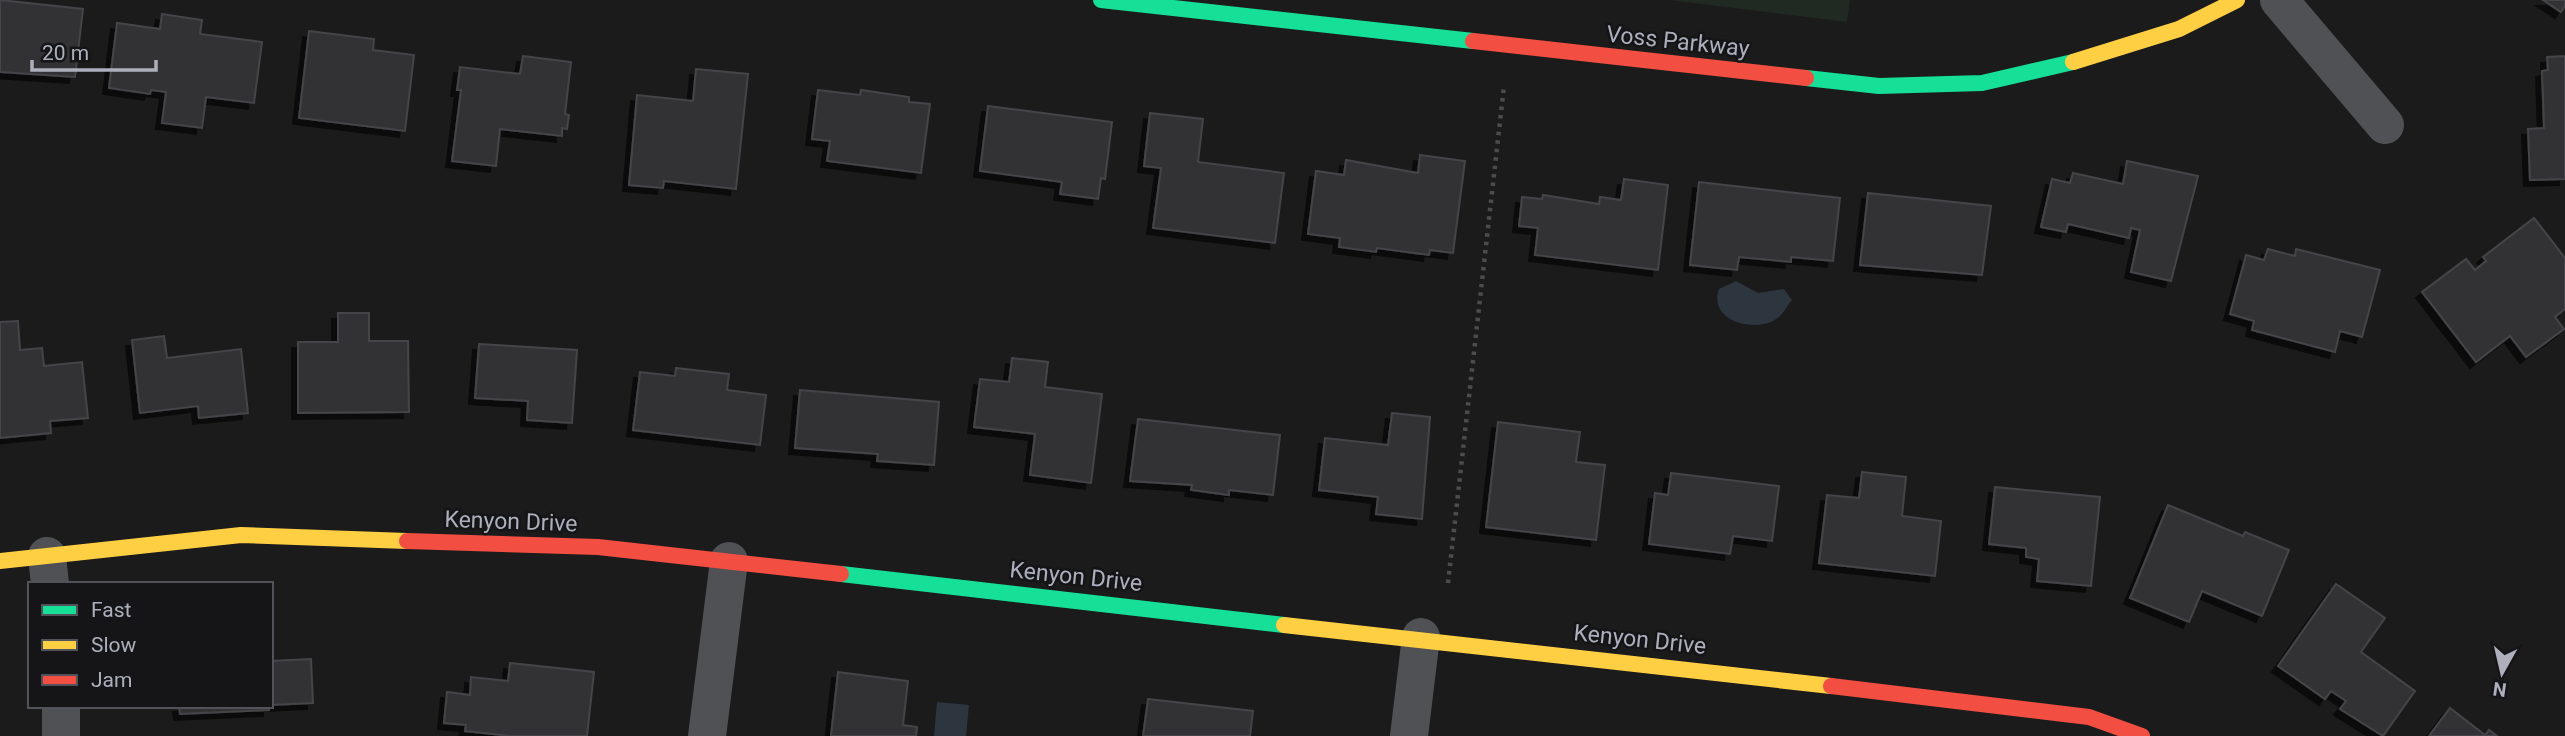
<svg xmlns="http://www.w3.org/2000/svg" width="2565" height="736" viewBox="0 0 2565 736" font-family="Roboto,sans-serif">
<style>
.green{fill:#212923}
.water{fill:#2d353e}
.building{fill:#333334;stroke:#444548;stroke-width:2;filter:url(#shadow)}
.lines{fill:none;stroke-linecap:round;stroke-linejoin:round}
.path{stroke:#4b4c4f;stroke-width:4.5;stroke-dasharray:3.5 5;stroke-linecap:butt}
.street{stroke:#4f5155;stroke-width:38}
.fast{stroke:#16e098;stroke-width:16}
.slow{stroke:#ffcf43;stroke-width:16}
.jam{stroke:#f24e42;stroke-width:16}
.labels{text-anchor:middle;stroke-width:5;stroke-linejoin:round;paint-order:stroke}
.street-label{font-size:23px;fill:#adb0bc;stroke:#151518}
</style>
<defs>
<filter id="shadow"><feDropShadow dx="-6" dy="6" stdDeviation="0" flood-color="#0009"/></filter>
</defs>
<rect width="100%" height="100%" fill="#1b1b1c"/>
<polygon class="green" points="1669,0 1850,0 1847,22"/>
<g class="water">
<path d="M1736,281L1758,293L1784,289L1792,300C1785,308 1784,315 1773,321C1751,332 1708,320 1719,289Z"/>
<polygon points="937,702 969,705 966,736 934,736"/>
</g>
<g class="building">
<polygon points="0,0 83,9 75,77 0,72"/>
<polygon points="2543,0 2565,0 2565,6 2561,12"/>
<polygon points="162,14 202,20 200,34 262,42 254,103 206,97 202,128 162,123 166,92 151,90 150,94 109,88 117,23 160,29"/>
<polygon points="309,31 374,39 373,50 414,55 405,131 299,118"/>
<polygon points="523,56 571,62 565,114 569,115 567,129 562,128 562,136 500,129 496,166 452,161 461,90 457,90 460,67 520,74"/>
<polygon points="2565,56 2565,179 2530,180 2528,129 2544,128 2542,71 2548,70 2547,57"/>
<polygon points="696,69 748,74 736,189 664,181 663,188 629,185 637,95 693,101"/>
<polygon points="818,90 860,95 861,90 909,97 909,102 930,104 921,173 827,161 830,141 812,139"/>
<polygon points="988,106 1112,122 1105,179 1101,178 1098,199 1060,194 1062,182 980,171"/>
<polygon points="1150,113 1203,119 1198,162 1284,173 1275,243 1153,228 1161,168 1144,166"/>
<polygon points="1420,155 1465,161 1453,253 1430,250 1429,255 1377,248 1376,252 1339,247 1340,238 1308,234 1316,171 1344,175 1346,160 1418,173"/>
<polygon points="2127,161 2198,176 2171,281 2131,272 2140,230 2131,228 2129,238 2068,224 2066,232 2041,227 2052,179 2070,183 2073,173 2123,184"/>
<polygon points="1624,179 1668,185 1658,270 1535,255 1538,228 1519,226 1522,197 1542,199 1543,195 1599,204 1600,197 1621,200"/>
<polygon points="1699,182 1840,198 1833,261 1791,257 1791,262 1739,257 1737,270 1690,265"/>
<polygon points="1868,193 1991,206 1982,275 1860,265"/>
<polygon points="2534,218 2565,258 2565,309 2555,317 2564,329 2526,357 2510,336 2476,362 2422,292 2466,259 2475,270 2486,261 2483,257"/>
<polygon points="2268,249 2295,256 2296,249 2380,270 2362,337 2340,331 2335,352 2252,330 2254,321 2230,314 2246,255 2264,260"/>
<polygon points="338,313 369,313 369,341 408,341 409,412 298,413 298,342 338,342"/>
<polygon points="18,321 20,350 42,348 44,366 82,362 88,418 50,421 51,433 0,438 0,322"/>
<polygon points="164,336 167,358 241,349 248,413 199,418 198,406 140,413 132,340"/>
<polygon points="479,344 577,350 572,423 527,420 528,401 475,398"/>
<polygon points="1012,358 1048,362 1045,387 1102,394 1091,483 1030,475 1035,434 974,427 980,379 1009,382"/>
<polygon points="676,368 729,374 727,390 766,395 760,445 633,430 640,372 675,376"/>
<polygon points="800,390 939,402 934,465 877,461 878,454 795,448"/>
<polygon points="1392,413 1430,417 1422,519 1376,514 1378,497 1319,490 1325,438 1388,445"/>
<polygon points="1138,419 1280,435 1273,495 1229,490 1229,495 1191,490 1192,485 1130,481"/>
<polygon points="1498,422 1580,432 1576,462 1605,465 1596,540 1486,527"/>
<polygon points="1862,472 1906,477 1902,516 1941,521 1935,576 1819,563 1827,495 1859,498"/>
<polygon points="1671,473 1779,486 1772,541 1733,536 1730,554 1649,544 1655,493 1668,495"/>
<polygon points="1995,487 2100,497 2091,586 2037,581 2039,559 2026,557 2026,548 1989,544"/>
<polygon points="2168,505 2243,536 2245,532 2289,550 2262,616 2202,591 2189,622 2130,598"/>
<polygon points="2336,584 2385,618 2361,652 2415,691 2383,736 2340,709 2346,701 2331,691 2325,699 2278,666"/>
<polygon points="311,659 313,703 271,705 271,661"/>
<polygon points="510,663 594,672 587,736 511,736 465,731 466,725 444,723 447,692 470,695 471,677 508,681"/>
<polygon points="838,672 908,681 903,725 917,727 916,736 831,736"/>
<polygon points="1148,699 1253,711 1250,736 1143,736"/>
<polygon points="179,706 269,706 269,710 180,714"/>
<polygon points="2450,708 2485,735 2489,730 2497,736 2429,736"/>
</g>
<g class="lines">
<polyline class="path" points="1448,583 1504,86"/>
<g class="street">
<polyline points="2279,0 2385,125"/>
<polyline points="47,556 50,584"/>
<polyline points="61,736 61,706"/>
<polyline points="707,736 729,561"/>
<polyline points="1409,736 1421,637"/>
</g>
<g class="fast">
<polyline points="1101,0 1473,41"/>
<polyline points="1806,78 1879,86 1982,83 2073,62"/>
<polyline points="841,574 1284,625"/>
</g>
<g class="slow">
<polyline points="2073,62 2179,29 2237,0"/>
<polyline points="0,561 241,535 407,541"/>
<polyline points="1284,625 1831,686"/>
</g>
<g class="jam">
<polyline points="1473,41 1806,78"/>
<polyline points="407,541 598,547 841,574"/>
<polyline points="1831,686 2089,717 2142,736"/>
</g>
</g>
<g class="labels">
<g class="street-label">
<text transform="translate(1678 41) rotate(6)" y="8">Voss Parkway</text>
<text transform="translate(511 521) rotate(2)" y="8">Kenyon Drive</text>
<text transform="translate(1076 576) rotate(6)" y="8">Kenyon Drive</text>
<text transform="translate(1640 639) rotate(6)" y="8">Kenyon Drive</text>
</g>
</g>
<rect x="28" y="582" width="245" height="126" fill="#151518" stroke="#52535a" stroke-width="2"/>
<rect x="42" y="605" width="35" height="10" fill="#16e098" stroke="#52535a" stroke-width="2"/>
<text x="91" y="617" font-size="21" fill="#adb0bc">Fast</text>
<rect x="42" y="640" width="35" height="10" fill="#ffcf43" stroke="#52535a" stroke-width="2"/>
<text x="91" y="652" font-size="21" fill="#adb0bc">Slow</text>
<rect x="42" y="675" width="35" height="10" fill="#f24e42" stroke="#52535a" stroke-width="2"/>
<text x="91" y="687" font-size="21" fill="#adb0bc">Jam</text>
<g transform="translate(2502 673) rotate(188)" stroke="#151518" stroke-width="5" paint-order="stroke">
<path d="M0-5L12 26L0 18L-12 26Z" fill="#adb0bc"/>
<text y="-10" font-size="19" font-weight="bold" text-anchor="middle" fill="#adb0bc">N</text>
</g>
<path d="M32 60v10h124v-10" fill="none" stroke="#adb0bc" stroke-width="3.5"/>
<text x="42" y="60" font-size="21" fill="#adb0bc" stroke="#151518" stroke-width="5" paint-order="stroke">20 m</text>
</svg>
